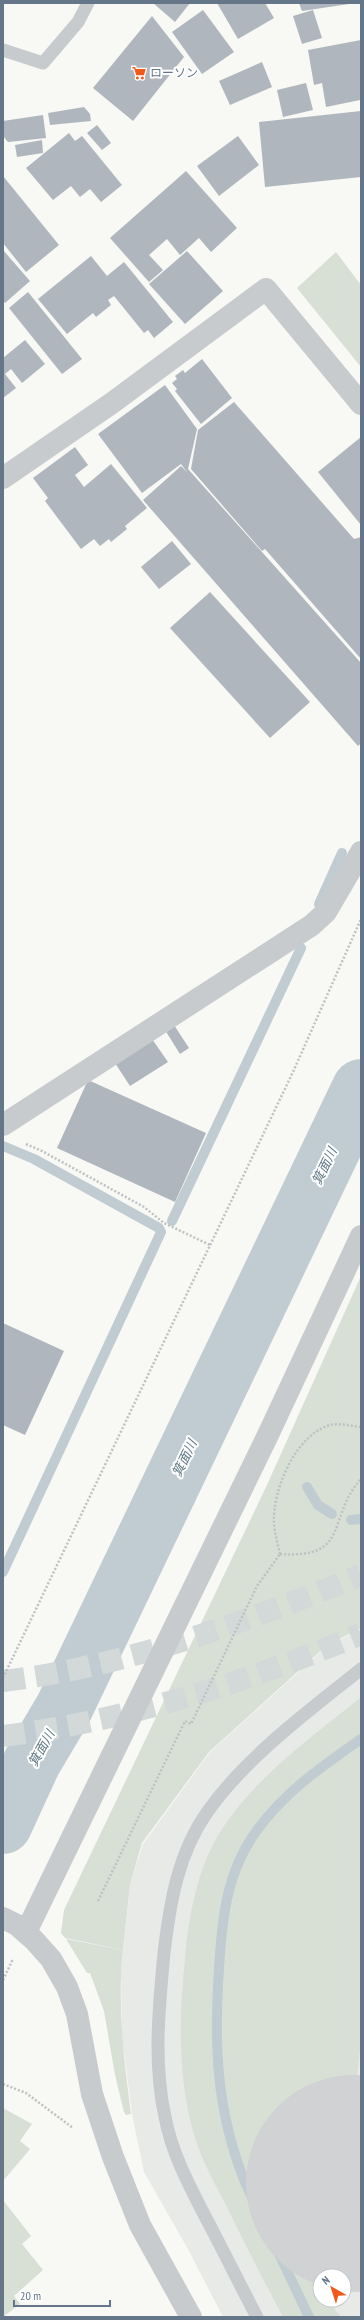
<svg xmlns="http://www.w3.org/2000/svg" width="364" height="2320" viewBox="0 0 364 2320" font-family="'PT Sans Narrow','Noto Sans JP',sans-serif">
<style>
.built{fill:#e8eae8;fill-rule:evenodd}
.green{fill:#d8e0d5}
.lines{fill:none;stroke-linecap:round;stroke-linejoin:round}
.stream{stroke:#c1ccd2;stroke-width:10}
.river{stroke:#c1ccd2;stroke-width:58}
.runway{stroke:#d0d2d4;stroke-width:216}
.building{fill:#afb6bd}
.motorway-tunnel{stroke:#d3d8d9;stroke-width:22;stroke-dasharray:22 11;stroke-linecap:butt}
.path{stroke:#bec1c3;stroke-width:2.5;stroke-dasharray:2 2;stroke-linecap:butt}
.service{stroke:#c7cbce;stroke-width:13}
.minor{stroke:#c7cbce;stroke-width:22}
.tertiary{stroke:#c7cbce;stroke-width:22}
.labels{text-anchor:middle;stroke-width:4;stroke-linejoin:round;paint-order:stroke}
.poi-label{font-size:12px;fill:#647688;stroke:#fff;text-anchor:start}
.water-label{font-size:13px;font-style:italic;fill:#607884;stroke:#fff}
</style>
<rect width="100%" height="100%" fill="#f8f8f4"/>
<path class="built" d="M361,1629V2317H223L189,2251L144,2172L132,2114L122,2036L121,1973L130,1885L143,1844L210,1752L326,1647ZM320,2276H344V2300H320Z"/>
<g class="green">
<polygon points="336,252 361,285 361,367 297,288"/>
<polygon points="361,1276 361,1628 326,1646 209,1752 142,1843 130,1885 123,1950 65,1938 61,1933 64,1910 266,1487"/>
<path d="M361,1697V2039L338,2276H320V2300H336L335,2310L341,2317H283C264,2281 245,2245 228,2209C216,2186 203,2163 195,2138C177,2079 179,2018 185,1958C189,1913 198,1864 224,1826C259,1774 313,1736 361,1697Z"/>
<path d="M66,1939L123,1950C117,2005 124,2060 131,2114L126,2115L124,2112L115,2075L104,2011L90,1973H87Z"/>
<polygon points="3,2108 32,2124 20,2141 30,2149 3,2181"/>
<polygon points="3,2200 31,2236 22,2244 43,2270 14,2296 20,2304 3,2317"/>
</g>
<g class="lines">
<g class="stream">
<polyline points="319,904 342,853"/>
<polyline points="3,1146 34,1159 159,1228 161,1232 3,1572"/>
<polyline points="172,1221 301,948"/>
<polyline points="307,1487 318,1505 332,1514"/>
<polyline points="351,1520 361,1519"/>
<path d="M309,2317L244,2180C216,2108 214,2044 219,1968C222,1920 226,1874 255,1833C283,1793 321,1767 361,1739"/>
</g>
<polyline class="river" points="3,1825 32,1762 64,1708 361,1088"/>
<polyline class="runway" points="354,2183 361,2184"/>
</g>
<g class="building">
<polygon points="153,3 190,3 175,22"/>
<polygon points="217,3 265,3 274,18 238,39"/>
<polygon points="299,3 349,3 349,4 302,11"/>
<polygon points="203,10 234,52 202,74 172,32"/>
<polygon points="313,10 322,38 302,44 293,16"/>
<polygon points="152,16 184,57 133,121 93,88"/>
<polygon points="361,40 361,103 360,100 326,107 322,83 314,85 308,50"/>
<polygon points="262,62 272,87 230,105 219,81"/>
<polygon points="306,83 313,110 283,117 277,90"/>
<polygon points="84,107 90,114 91,121 50,125 48,113"/>
<polygon points="361,111 361,177 265,187 259,122"/>
<polygon points="43,115 46,138 8,142 3,136 3,121"/>
<polygon points="97,125 111,143 102,150 87,133"/>
<polygon points="69,133 75,141 82,136 122,185 101,202 90,189 80,197 71,186 53,200 26,168"/>
<polygon points="238,136 259,165 219,196 197,166"/>
<polygon points="42,140 43,153 17,157 15,145"/>
<polygon points="186,171 237,228 211,252 199,238 180,255 167,239 149,255 163,270 149,282 110,238"/>
<polygon points="3,176 59,245 26,272 3,243"/>
<polygon points="3,250 30,281 5,303 3,301"/>
<polygon points="187,251 223,291 185,324 149,284"/>
<polygon points="91,256 107,276 124,262 173,322 154,338 148,330 144,333 114,296 108,300 111,305 96,317 93,313 67,334 38,299"/>
<polygon points="28,292 82,359 62,374 9,308"/>
<polygon points="25,340 45,364 22,383 11,369 5,374 16,388 3,398 3,358"/>
<polygon points="202,359 232,398 201,424 175,391 177,389 172,383 177,379 175,376 183,370 185,373"/>
<polygon points="165,385 197,429 188,469 361,663 361,743 358,746 143,500 181,466 187,472 181,464 142,493 98,434"/>
<polygon points="234,402 354,539 361,537 361,659 265,549 262,551 191,469 198,430"/>
<polygon points="361,437 361,525 318,472"/>
<polygon points="75,447 88,465 75,475 84,487 111,464 147,508 125,526 127,529 111,542 109,539 100,546 94,539 81,549 45,501 48,498 33,478"/>
<polygon points="172,541 191,564 159,589 141,567"/>
<polygon points="210,592 310,702 270,738 170,628"/>
<polygon points="174,1025 189,1048 180,1054 165,1030"/>
<polygon points="152,1039 168,1062 130,1086 115,1063"/>
<polygon points="88,1080 206,1133 175,1202 57,1148"/>
<polygon points="3,1323 64,1351 25,1435 3,1425"/>
</g>
<g class="lines">
<g class="motorway-tunnel">
<path d="M3,1681C124,1667 249,1621 361,1575"/>
<path d="M3,1736C126,1721 247,1682 361,1634"/>
</g>
<g class="path">
<polyline points="26,1144 42,1151 144,1207 164,1223 210,1245"/>
<path d="M280,1554C278,1545 275,1535 274,1524C272,1491 295,1435 330,1425C339,1423 352,1426 361,1427"/>
<path d="M280,1554C352,1559 326,1517 361,1479"/>
<polyline points="3,1678 293,1072 361,919"/>
<polyline points="98,1901 185,1721 191,1724 257,1586 280,1554"/>
<polyline points="3,1980 13,1959"/>
<polyline points="3,2084 26,2093 73,2128"/>
</g>
<g class="service">
<polyline points="3,50 43,63 78,22 88,3"/>
<path d="M257,2317C240,2285 224,2252 207,2220C190,2187 172,2154 165,2117C153,2062 159,2007 164,1953C170,1902 178,1853 208,1811C247,1756 309,1711 361,1669"/>
</g>
<g class="minor">
<polyline points="3,478 112,403 266,289 361,404"/>
<polyline points="3,1125 312,925 326,912 361,852"/>
<polyline points="26,1932 267,1437 361,1236"/>
</g>
<polyline class="tertiary" points="3,1918 17,1925 34,1940 51,1959 67,1987 77,2014 92,2094 113,2157 140,2225 191,2317"/>
</g>
<defs>
<symbol id="supermarket-bare" viewBox="-9 -9 18 18"><path d="M-6-5.5h2.5l.6 2H6L4.5 2H-2.5L-4.4-4H-6ZM-1.5 3.2a1.3 1.3 0 1 0 .1 0ZM3 3.2a1.3 1.3 0 1 0 .1 0Z" fill="#f2581a" stroke="#fff" stroke-width="2.5" paint-order="stroke"/></symbol>
</defs>
<g fill-rule="evenodd">
<use href="#supermarket-bare" x="129" y="63" width="20" height="20"/>
</g>
<g class="labels">
<g class="poi-label">
<text x="150" y="77">ローソン</text>
</g>
<g class="water-label">
<text transform="translate(324 1166) rotate(-64)" y="5">箕面川</text>
<text transform="translate(184 1458) rotate(-64)" y="5">箕面川</text>
<text transform="translate(41 1748) rotate(-61)" y="5">箕面川</text>
</g>
</g>
<rect width="364" height="2320" fill="none" stroke="#647688" stroke-width="8"/>
<g transform="translate(332 2288) rotate(321)"><circle r="19" fill="#ffffff" stroke="#c1c8cf"/>
<path d="M0-3L7 15L0 10L-7 15Z" fill="#f2581a"/>
<text y="-6" font-size="11" font-weight="bold" text-anchor="middle" fill="#647688">N</text>
</g>
<path d="M14 2300v6h96v-6" fill="none" stroke="#647688" stroke-width="2"/>
<text x="20" y="2300" font-size="12" fill="#647688" stroke="#ffffff" stroke-width="3" paint-order="stroke">20 m</text>
</svg>
